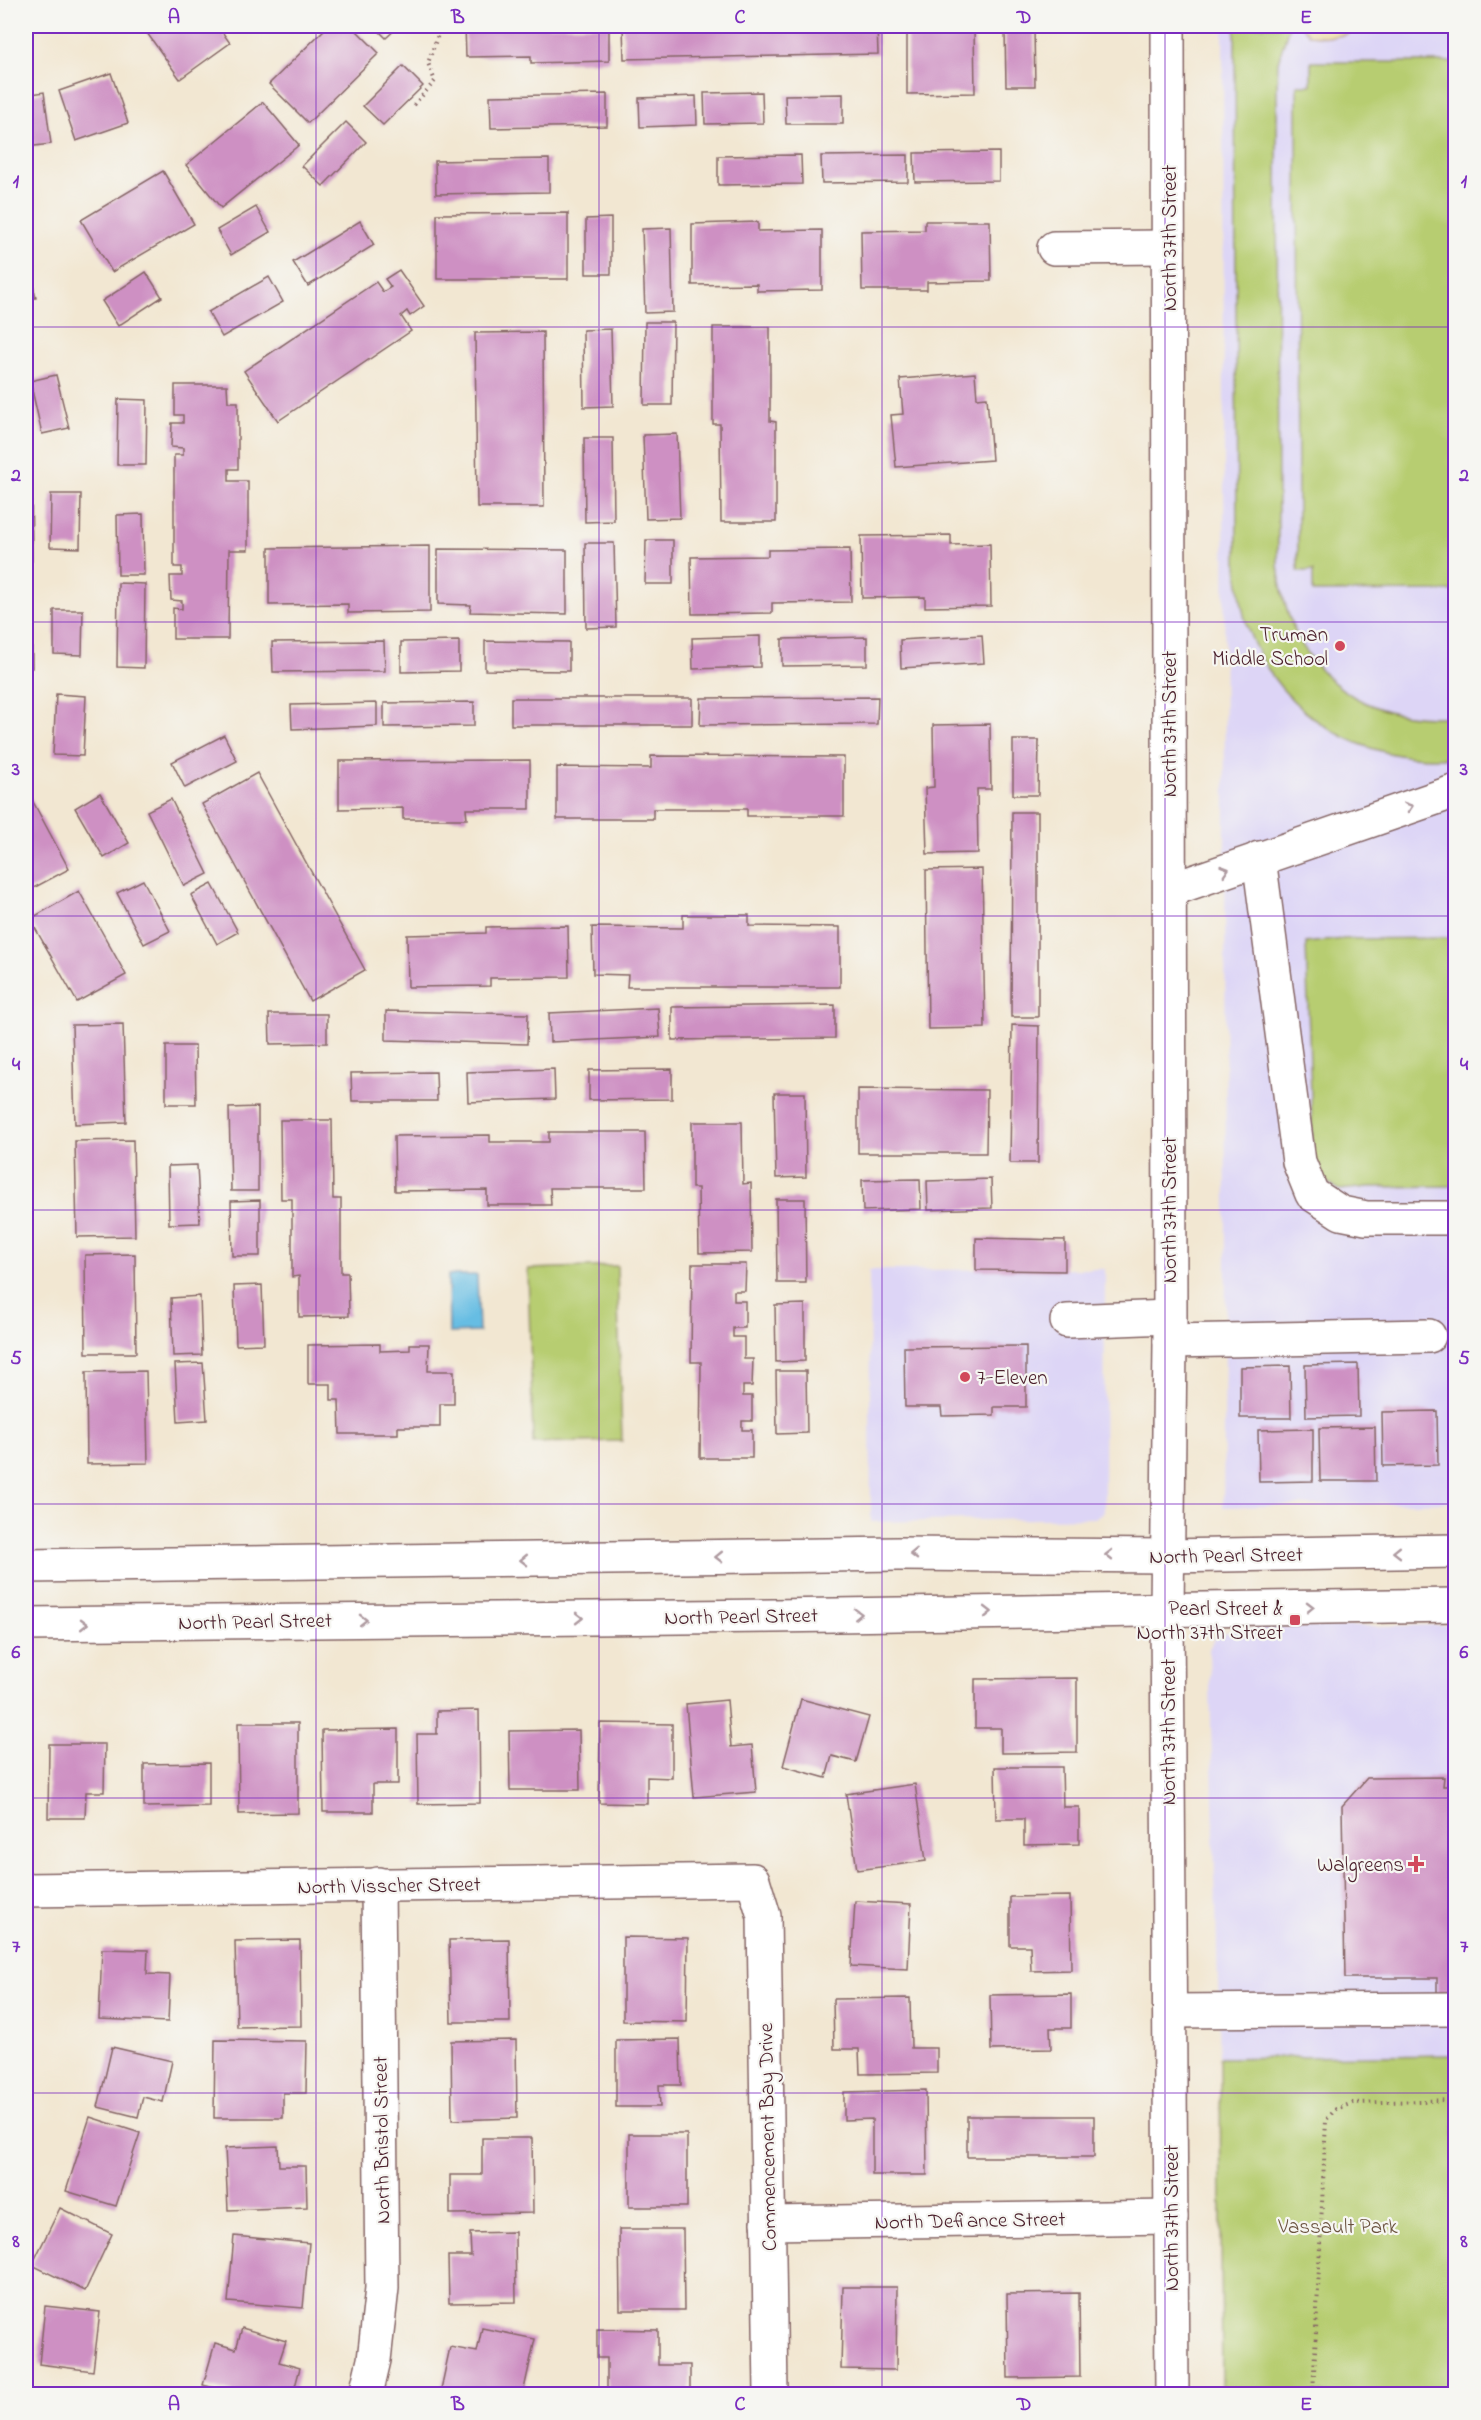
<svg xmlns="http://www.w3.org/2000/svg" width="1481" height="2420" viewBox="0 0 1481 2420" font-family="'Indie Flower',sans-serif">
<style>
.built{fill:#ddd5f6}
.green{fill:#b7cd71;stroke:#80764e;stroke-width:1.5}
.sand{fill:#eeda9e;stroke:#9c7c64;stroke-width:1.5}
.water{fill:#66bde3;stroke:#586e87;stroke-width:1.5}
.building{fill:#ce90c3}
.lines{fill:none;stroke-linecap:round;stroke-linejoin:round}
.minor-casing{stroke:#856565;stroke-width:36}
.major-casing{stroke:#856565;stroke-width:36}
.path{stroke:#856565;stroke-width:4;stroke-dasharray:1.5 4.5;stroke-linecap:butt}
.minor{stroke:#fff;stroke-width:33}
.major{stroke:#fff;stroke-width:33}
.oneway{stroke:#ae9aa0}
.grid{fill:none;stroke:#7b2cbf;stroke-width:1.5;stroke-opacity:0.55}
.poi-dot{fill:#d1495b;stroke:#f6f6f2;stroke-width:2}
.labels{text-anchor:middle;stroke-width:4.5;stroke-linejoin:round;paint-order:stroke}
.street-label{font-size:21px;fill:#4a1f2b;stroke:#f6f6f2}
.poi-label{font-size:21px;fill:#4a1f2b;stroke:#f6f6f2;text-anchor:end}
.park-label{font-size:21px;fill:#6b5340;stroke:#f6f6f2}
.neatline{fill:none;stroke:#7b2cbf;stroke-width:2}
.grid-label{font-size:20px;text-anchor:middle;font-weight:bold;fill:#7b2cbf}
</style>
<rect width="100%" height="100%" fill="#f6f6f2"/>
<filter id="ink" filterUnits="userSpaceOnUse"><feTurbulence type="fractalNoise" baseFrequency=".0167" numOctaves="2"/><feDisplacementMap in="SourceGraphic" scale="12" xChannelSelector="R" yChannelSelector="G"/><feConvolveMatrix kernelMatrix="1 2 1 2 8 2 1 2 1" color-interpolation-filters="sRGB"/></filter>
<filter id="wash" filterUnits="userSpaceOnUse"><feTurbulence type="fractalNoise" baseFrequency=".008" numOctaves="4" result="noise"/><feDisplacementMap in="SourceGraphic" scale="24" xChannelSelector="R" yChannelSelector="G"/><feGaussianBlur stdDeviation="1.35" result="paint"/><feColorMatrix in="noise" values="0 0 0 0 0 0 0 0 0 0 0 0 0 0 0 0 0 1.4 0 .05"/><feComposite in="paint" operator="in"/></filter>
<g filter="url(#wash)">
<rect width="100%" height="100%" fill="#f2e7d2"/>
<g class="built">
<polygon points="1223,26 1455,26 1455,1502 1223,1507 1226,1271"/>
<polygon points="1105,1269 1104,1511 1095,1518 871,1522 869,1270"/>
<polygon points="1455,1625 1455,2055 1220,2058 1209,1649 1215,1637 1238,1628"/>
</g>
<g class="green">
<path d="M1235,26H1289L1278,62L1277,86L1278,565C1288,665 1354,725 1455,716V757C1366,766 1281,717 1249,632C1241,610 1239,587 1237,565Z"/>
<polygon points="1311,62 1455,62 1455,591 1313,592 1313,571 1298,571 1297,85 1311,85"/>
<polygon points="1455,938 1455,1186 1368,1187 1340,1190 1324,1181 1313,1157 1306,943 1344,939"/>
<polygon points="617,1266 622,1441 533,1443 528,1269"/>
<polygon points="1455,2055 1455,2394 1222,2394 1220,2058"/>
</g>
<polygon class="sand" points="1301,26 1350,26 1348,34 1331,37 1309,35"/>
<polygon class="water" points="448,1275 477,1275 479,1332 449,1333"/>
<g id="blocks">
<g class="building">
<polygon points="142,26 218,26 230,43 180,79"/>
<polygon points="328,26 352,26 379,53 308,123 269,84"/>
<polygon points="374,26 399,26 386,38"/>
<polygon points="465,26 609,26 609,61 531,63 531,56 466,57"/>
<polygon points="623,26 877,26 878,54 624,59"/>
<polygon points="907,26 974,26 975,93 907,94"/>
<polygon points="1034,28 1035,86 1006,86 1005,29"/>
<polygon points="403,66 423,86 383,125 363,106"/>
<polygon points="111,73 128,123 76,141 59,91"/>
<polygon points="44,92 51,144 26,147 26,95"/>
<polygon points="762,92 763,123 705,124 704,93"/>
<polygon points="607,94 607,126 491,128 490,96"/>
<polygon points="843,94 843,124 786,124 785,95"/>
<polygon points="696,96 697,125 640,127 639,98"/>
<polygon points="263,102 299,145 221,208 186,165"/>
<polygon points="346,122 366,142 323,186 302,166"/>
<polygon points="999,152 999,181 915,182 914,153"/>
<polygon points="801,155 802,184 718,185 718,156"/>
<polygon points="908,155 908,182 822,183 821,156"/>
<polygon points="549,159 549,192 436,194 435,161"/>
<polygon points="163,171 194,224 112,272 81,220"/>
<polygon points="256,207 270,232 231,255 217,230"/>
<polygon points="568,213 568,279 437,279 437,214"/>
<polygon points="611,218 611,274 586,274 586,219"/>
<polygon points="360,221 374,245 308,286 293,262"/>
<polygon points="925,221 990,221 991,281 927,282 927,290 862,290 861,231 925,230"/>
<polygon points="758,222 758,231 822,230 822,290 757,291 757,284 692,285 692,224"/>
<polygon points="671,228 673,312 645,313 642,229"/>
<polygon points="26,256 36,298 26,300"/>
<polygon points="399,270 424,306 410,316 407,311 401,316 411,331 278,421 244,371 376,282 383,292 391,287 385,279"/>
<polygon points="146,272 162,297 118,326 102,301"/>
<polygon points="269,277 283,302 222,337 208,312"/>
<polygon points="645,322 673,322 672,405 644,405"/>
<polygon points="713,327 770,327 770,421 776,422 776,522 721,522 720,424 713,424"/>
<polygon points="611,329 613,406 584,407 583,330"/>
<polygon points="543,332 544,507 477,507 475,333"/>
<polygon points="975,373 977,398 987,397 992,460 896,467 891,415 903,414 900,379"/>
<polygon points="56,375 69,428 42,434 30,381"/>
<polygon points="175,385 227,385 228,402 238,402 238,469 229,469 229,481 248,481 248,550 229,550 228,639 173,639 173,608 182,609 182,601 171,600 170,576 182,576 182,567 174,567 174,455 183,455 183,448 171,447 172,423 183,423 183,415 175,415"/>
<polygon points="118,399 147,400 146,465 117,465"/>
<polygon points="677,434 680,518 646,519 643,435"/>
<polygon points="584,438 613,438 614,521 585,522"/>
<polygon points="26,466 31,466 32,561 26,561"/>
<polygon points="51,494 81,494 80,548 50,547"/>
<polygon points="143,514 144,575 118,575 117,515"/>
<polygon points="951,535 951,545 990,544 991,606 925,607 925,597 862,598 861,536"/>
<polygon points="646,540 673,540 673,584 645,584"/>
<polygon points="585,543 614,543 616,627 586,628"/>
<polygon points="430,546 430,612 348,613 348,604 269,605 269,548"/>
<polygon points="438,549 567,550 567,614 470,612 471,605 438,604"/>
<polygon points="850,549 851,602 772,603 772,613 692,614 691,557 768,556 768,550"/>
<polygon points="26,572 31,572 32,668 26,668"/>
<polygon points="118,583 145,584 144,668 117,667"/>
<polygon points="54,610 83,610 82,655 54,654"/>
<polygon points="982,635 984,663 901,668 900,640"/>
<polygon points="760,636 760,667 693,669 692,638"/>
<polygon points="867,637 867,665 782,666 782,639"/>
<polygon points="384,641 385,671 273,672 272,642"/>
<polygon points="459,641 459,671 401,672 401,642"/>
<polygon points="485,641 569,642 569,671 485,670"/>
<polygon points="56,694 86,696 83,756 53,755"/>
<polygon points="878,697 877,724 700,725 701,698"/>
<rect x="511" y="698" width="181" height="27"/>
<polygon points="474,702 474,726 384,727 384,703"/>
<polygon points="377,703 377,726 292,729 291,705"/>
<polygon points="990,724 991,789 977,789 978,853 927,854 925,788 934,787 933,725"/>
<polygon points="224,735 237,761 185,788 172,762"/>
<polygon points="1013,740 1039,740 1038,795 1013,795"/>
<polygon points="651,756 844,757 844,816 747,816 747,809 653,809 653,819 557,819 557,767 651,768"/>
<polygon points="530,760 530,809 466,809 467,819 403,819 403,808 339,809 339,761"/>
<polygon points="257,773 365,970 310,1001 202,804"/>
<polygon points="100,793 129,843 104,858 75,808"/>
<polygon points="31,798 69,869 26,892 26,801"/>
<polygon points="171,799 208,874 184,886 147,811"/>
<polygon points="1012,812 1038,812 1038,1017 1011,1017"/>
<polygon points="982,869 985,1028 928,1029 926,870"/>
<polygon points="143,880 170,931 144,944 117,893"/>
<polygon points="212,884 238,932 217,944 191,895"/>
<polygon points="79,891 126,975 77,1002 30,919"/>
<polygon points="683,915 749,915 749,926 840,927 840,987 627,987 628,975 593,974 592,927 683,928"/>
<polygon points="568,926 569,977 490,978 490,986 408,987 407,935 486,933 486,927"/>
<polygon points="835,1005 835,1038 672,1040 672,1007"/>
<polygon points="658,1008 660,1037 550,1042 549,1013"/>
<polygon points="386,1011 528,1014 527,1044 386,1040"/>
<polygon points="269,1014 327,1014 327,1043 270,1044"/>
<polygon points="123,1024 126,1122 75,1124 72,1025"/>
<polygon points="1012,1025 1039,1026 1038,1163 1010,1163"/>
<polygon points="166,1046 195,1046 196,1104 166,1104"/>
<polygon points="554,1069 555,1099 468,1102 467,1072"/>
<polygon points="672,1069 672,1099 589,1100 589,1070"/>
<polygon points="436,1072 437,1101 352,1101 351,1073"/>
<polygon points="858,1089 987,1090 986,1153 858,1153"/>
<polygon points="774,1093 805,1093 806,1177 776,1178"/>
<polygon points="258,1107 258,1191 231,1191 229,1108"/>
<polygon points="280,1120 332,1120 333,1199 341,1199 341,1273 348,1273 349,1316 299,1317 299,1276 292,1277 292,1199 281,1199"/>
<polygon points="692,1122 742,1122 743,1184 751,1183 752,1252 699,1253 698,1188 692,1188"/>
<polygon points="549,1132 645,1132 646,1188 550,1188 551,1205 487,1205 487,1190 395,1191 394,1136 490,1135 490,1142 549,1142"/>
<polygon points="133,1140 135,1236 77,1237 75,1141"/>
<polygon points="197,1165 200,1223 169,1224 168,1166"/>
<polygon points="920,1179 921,1209 863,1211 862,1180"/>
<polygon points="991,1179 992,1208 928,1210 927,1181"/>
<polygon points="776,1199 805,1199 806,1283 777,1283"/>
<polygon points="260,1200 260,1256 232,1256 231,1201"/>
<polygon points="976,1238 1065,1240 1065,1271 976,1270"/>
<polygon points="135,1254 136,1353 86,1353 85,1255"/>
<polygon points="692,1264 746,1264 745,1291 734,1291 734,1301 745,1301 745,1328 733,1328 733,1337 744,1337 744,1359 753,1359 752,1386 743,1386 743,1396 752,1396 752,1421 742,1421 742,1430 752,1430 752,1458 700,1458 701,1362 691,1362"/>
<polygon points="262,1285 264,1344 236,1345 234,1286"/>
<polygon points="200,1296 202,1355 173,1356 171,1298"/>
<polygon points="805,1304 805,1361 776,1362 775,1305"/>
<polygon points="380,1344 380,1351 410,1350 410,1344 429,1344 428,1371 454,1371 454,1404 440,1404 440,1427 398,1427 398,1434 340,1434 339,1400 331,1400 331,1384 308,1384 308,1345"/>
<polygon points="1026,1346 1026,1407 994,1407 994,1415 942,1416 941,1407 905,1407 904,1347"/>
<polygon points="203,1363 207,1420 178,1422 175,1364"/>
<polygon points="1358,1364 1359,1416 1306,1417 1305,1365"/>
<polygon points="1290,1366 1291,1418 1240,1418 1240,1367"/>
<polygon points="146,1371 148,1463 87,1464 86,1372"/>
<polygon points="776,1371 806,1371 807,1433 777,1434"/>
<polygon points="1437,1411 1438,1465 1383,1466 1382,1412"/>
<polygon points="1375,1427 1376,1481 1320,1481 1319,1428"/>
<polygon points="1313,1429 1313,1481 1259,1482 1258,1430"/>
<polygon points="1077,1678 1077,1752 1001,1753 1001,1728 975,1728 975,1679"/>
<polygon points="801,1699 869,1717 856,1762 832,1756 826,1778 783,1766"/>
<polygon points="727,1700 731,1747 752,1745 756,1792 694,1797 686,1704"/>
<polygon points="479,1710 480,1803 418,1804 417,1734 437,1734 437,1711"/>
<polygon points="238,1723 298,1723 298,1813 239,1814"/>
<polygon points="600,1723 672,1724 672,1778 647,1777 647,1804 599,1803"/>
<polygon points="398,1729 398,1784 373,1784 373,1812 323,1812 322,1730"/>
<polygon points="579,1730 580,1790 510,1790 509,1731"/>
<polygon points="49,1744 105,1744 104,1792 86,1792 85,1818 48,1818"/>
<polygon points="209,1763 209,1806 144,1807 144,1764"/>
<polygon points="995,1767 1062,1767 1063,1807 1079,1807 1079,1844 1024,1845 1024,1819 996,1819"/>
<polygon points="1444,1777 1443,1786 1456,1786 1456,2005 1437,2005 1437,1978 1345,1978 1342,1806 1367,1778"/>
<polygon points="915,1784 926,1861 857,1870 846,1794"/>
<polygon points="1070,1896 1071,1970 1031,1971 1030,1946 1010,1946 1010,1897"/>
<polygon points="855,1901 911,1904 908,1969 851,1966"/>
<polygon points="623,1937 688,1938 687,2022 623,2021"/>
<polygon points="509,1939 510,2022 451,2022 449,1940"/>
<polygon points="300,1940 301,2026 237,2027 235,1941"/>
<polygon points="102,1949 148,1950 147,1974 170,1975 168,2022 99,2019"/>
<polygon points="1071,1994 1071,2028 1050,2028 1051,2049 991,2050 990,1995"/>
<polygon points="910,1998 911,2048 937,2048 937,2073 860,2074 859,2049 834,2049 833,1999"/>
<polygon points="680,2039 681,2085 659,2085 660,2107 616,2107 616,2040"/>
<polygon points="215,2040 307,2041 306,2093 283,2093 283,2118 214,2118"/>
<polygon points="516,2040 517,2118 452,2120 451,2041"/>
<polygon points="112,2047 172,2061 163,2102 143,2097 138,2117 98,2107"/>
<polygon points="926,2090 927,2175 872,2175 872,2119 844,2120 844,2092"/>
<rect x="967" y="2116" width="127" height="41"/>
<polygon points="90,2117 140,2133 116,2206 66,2191"/>
<rect x="629" y="2134" width="58" height="73"/>
<polygon points="482,2138 532,2138 533,2213 450,2214 450,2175 482,2175"/>
<polygon points="278,2146 279,2166 306,2166 307,2207 228,2210 225,2148"/>
<polygon points="60,2208 112,2234 85,2291 32,2265"/>
<polygon points="619,2229 683,2229 684,2310 620,2310"/>
<polygon points="515,2232 516,2302 449,2303 448,2256 471,2256 470,2233"/>
<polygon points="234,2236 309,2243 303,2308 228,2302"/>
<polygon points="843,2287 897,2287 896,2370 841,2369"/>
<polygon points="1079,2293 1080,2377 1008,2378 1007,2294"/>
<polygon points="45,2306 100,2312 93,2371 39,2364"/>
<polygon points="242,2328 286,2341 279,2362 300,2368 293,2394 237,2394 203,2385 215,2343 236,2349"/>
<polygon points="482,2328 535,2339 523,2394 440,2394 450,2347 477,2352"/>
<polygon points="597,2329 658,2330 658,2365 690,2365 690,2394 607,2394 607,2358 597,2358"/>
<polygon points="870,2389 924,2392 924,2394 870,2394"/>
</g>
</g>
</g>
<g filter="url(#ink)">
<use href="#blocks" fill-opacity="0" stroke="#856565" stroke-width="1.5"/>
<g class="lines">
<defs>
<g id="minor">
<polyline points="1168,26 1170,1341 1167,1610 1172,2394"/>
<polyline points="1054,248 1168,247"/>
<polyline points="1259,858 1299,1162 1312,1194 1341,1213 1366,1218 1456,1218"/>
<polyline points="1170,890 1456,791"/>
<polyline points="1067,1321 1169,1317"/>
<polyline points="1170,1341 1429,1336"/>
<polyline points="26,1890 753,1880 764,1916 771,2394"/>
<polyline points="1170,2011 1456,2009"/>
<polyline points="768,2223 1171,2217"/>
<polyline points="366,2394 374,2360 382,2288 378,1884"/>
</g>
<g id="major">
<polyline points="26,1566 898,1554 1168,1556 1456,1551"/>
<polyline points="26,1624 773,1616 1456,1605"/>
</g>
</defs>
<use href="#minor" class="minor-casing"/>
<use href="#major" class="major-casing"/>
<g class="path">
<polyline points="414,105 435,81 428,63 441,26"/>
<polyline points="1313,2394 1326,2120 1336,2109 1353,2103 1456,2100"/>
</g>
<use href="#minor" class="minor"/>
<use href="#major" class="major"/>
</g>
<defs><path id="oneway-chevron" d="M-2-3.5L2.5 0L-2 3.5" fill="none" stroke-width="1.6" stroke-linecap="round" stroke-linejoin="round" transform="scale(1.5)"/></defs>
<g class="oneway">
<use href="#oneway-chevron" transform="translate(1409 807) rotate(-19)"/>
<use href="#oneway-chevron" transform="translate(1225 870) rotate(-18)"/>
<use href="#oneway-chevron" transform="translate(1397 1552) rotate(179)"/>
<use href="#oneway-chevron" transform="translate(914 1554) rotate(179)"/>
<use href="#oneway-chevron" transform="translate(1109 1555) rotate(-180)"/>
<use href="#oneway-chevron" transform="translate(719 1557) rotate(179)"/>
<use href="#oneway-chevron" transform="translate(524 1560) rotate(179)"/>
<use href="#oneway-chevron" transform="translate(1310 1607) rotate(-1)"/>
<use href="#oneway-chevron" transform="translate(988 1612) rotate(-1)"/>
<use href="#oneway-chevron" transform="translate(858 1614) rotate(-2)"/>
<use href="#oneway-chevron" transform="translate(579 1618)"/>
<use href="#oneway-chevron" transform="translate(363 1620) rotate(-1)"/>
<use href="#oneway-chevron" transform="translate(84 1624) rotate(-1)"/>
</g>
</g>
<path class="grid" d="M316,26V2394M599,26V2394M882,26V2394M1165,26V2394M26,327H1456M26,622H1456M26,916H1456M26,1210H1456M26,1504H1456M26,1798H1456M26,2093H1456"/>
<g class="poi-dot">
<circle cx="1340" cy="646" r="6"/>
<circle cx="965" cy="1377" r="6"/>
<rect x="1289" y="1614" width="12" height="12" rx="3"/>
<path d="M1413 1855h6v6h6v6h-6v6h-6v-6h-6v-6h6z"/>
</g>
<g class="labels">
<g class="street-label">
<text transform="translate(1169 238) rotate(-90)" y="7">North 37th Street</text>
<text transform="translate(1169 724) rotate(-90)" y="7">North 37th Street</text>
<text transform="translate(1169 1210) rotate(-90)" y="7">North 37th Street</text>
<text transform="translate(1226 1555) rotate(-1)" y="7">North Pearl Street</text>
<text transform="translate(741 1616) rotate(-1)" y="7">North Pearl Street</text>
<text transform="translate(255 1621) rotate(-1)" y="7">North Pearl Street</text>
<text transform="translate(1168 1732) rotate(-90)" y="7">North 37th Street</text>
<text transform="translate(389 1885) rotate(-1)" y="7">North Visscher Street</text>
<text transform="translate(767 2137) rotate(-91)" y="7">Commencement Bay Drive</text>
<text transform="translate(381 2140) rotate(-91)" y="7">North Bristol Street</text>
<text transform="translate(1171 2218) rotate(-90)" y="7">North 37th Street</text>
<text transform="translate(970 2220) rotate(-1)" y="7">North Defiance Street</text>
</g>
<g class="poi-label">
<text x="1328" y="641">Truman<tspan x="1328" dy="24">Middle School</tspan></text>
<text x="977" y="1384" text-anchor="start">7-Eleven</text>
<text x="1283" y="1615">Pearl Street &amp;<tspan x="1283" dy="24">North 37th Street</tspan></text>
<text x="1404" y="1871">Walgreens</text>
</g>
<g class="park-label">
<text x="1338" y="2233">Vassault Park</text>
</g>
</g>
<rect width="1481" height="2420" fill="none" stroke="#f6f6f2" stroke-width="66"/>
<rect x="33" y="33" width="1415" height="2354" class="neatline"/>
<g class="grid-label">
<text x="174" y="23">A</text>
<text x="458" y="23">B</text>
<text x="740" y="23">C</text>
<text x="1024" y="23">D</text>
<text x="1306" y="23">E</text>
<text x="16" y="187">1</text>
<text x="1464" y="187">1</text>
<text x="16" y="481">2</text>
<text x="1464" y="481">2</text>
<text x="16" y="775">3</text>
<text x="1464" y="775">3</text>
<text x="16" y="1070">4</text>
<text x="1464" y="1070">4</text>
<text x="16" y="1364">5</text>
<text x="1464" y="1364">5</text>
<text x="16" y="1658">6</text>
<text x="1464" y="1658">6</text>
<text x="16" y="1952">7</text>
<text x="1464" y="1952">7</text>
<text x="16" y="2247">8</text>
<text x="1464" y="2247">8</text>
<text x="174" y="2410">A</text>
<text x="458" y="2410">B</text>
<text x="740" y="2410">C</text>
<text x="1024" y="2410">D</text>
<text x="1306" y="2410">E</text>
</g>
</svg>
